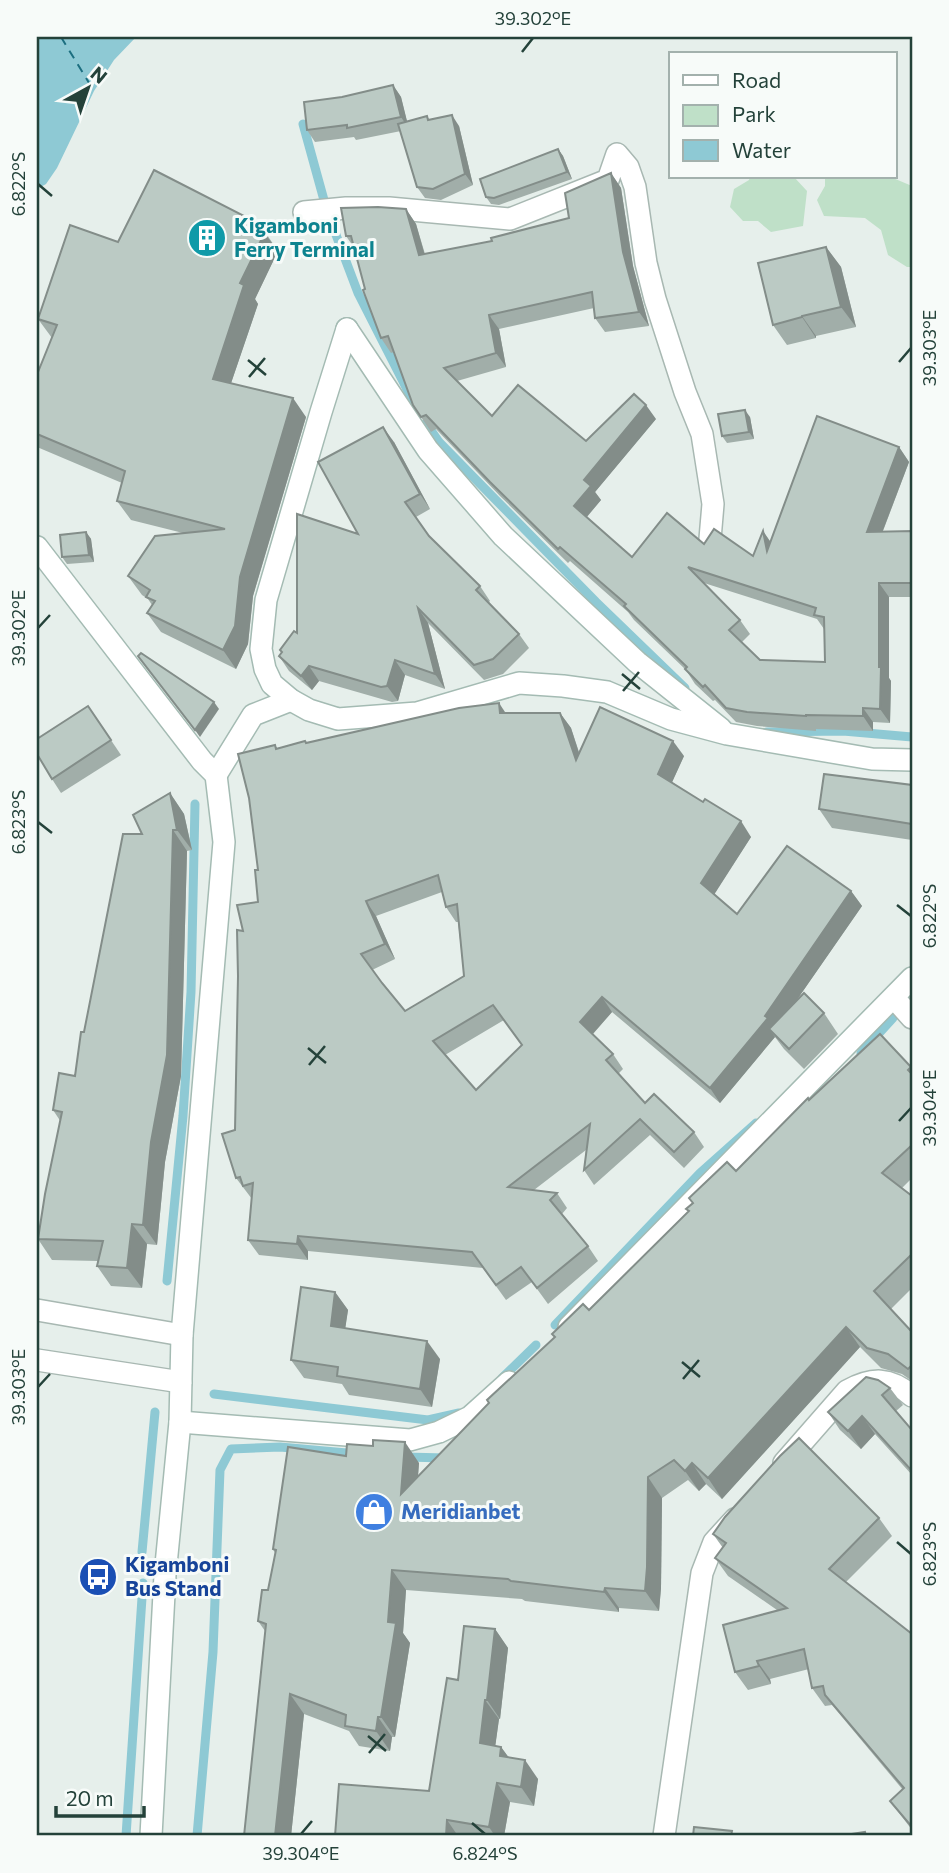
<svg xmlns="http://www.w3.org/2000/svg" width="949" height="1873" viewBox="0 0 949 1873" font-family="Commissioner,sans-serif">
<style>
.green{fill:#bfe0c8}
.water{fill:#8ec9d4}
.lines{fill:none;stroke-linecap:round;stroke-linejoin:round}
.stream{stroke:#8ec9d4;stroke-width:9}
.ferry{stroke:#1c6f80;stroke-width:2;stroke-dasharray:9 7;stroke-linecap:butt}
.street-casing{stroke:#a8b8b2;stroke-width:24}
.secondary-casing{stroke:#a4bbb3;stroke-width:24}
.street{stroke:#fff;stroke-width:21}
.secondary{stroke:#fff;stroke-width:21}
.wall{fill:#a1aea9;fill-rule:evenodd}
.shaded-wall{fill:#838d89}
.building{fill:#bbcac4;stroke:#838d89;stroke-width:2;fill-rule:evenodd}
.ticks{fill:none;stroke:#24423a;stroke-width:2.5}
.labels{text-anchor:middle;stroke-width:6;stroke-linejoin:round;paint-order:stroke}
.culture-label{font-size:21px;font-weight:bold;fill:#0d838f;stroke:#f7fbf9;text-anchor:start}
.shop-label{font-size:21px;font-weight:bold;fill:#366cbe;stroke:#f7fbf9;text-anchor:start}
.transit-label{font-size:21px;font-weight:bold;fill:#164399;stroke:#f7fbf9;text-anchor:start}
.neatline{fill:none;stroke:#24423a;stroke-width:2.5}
.ticks-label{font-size:18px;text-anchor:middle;fill:#24423a}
</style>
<rect width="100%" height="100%" fill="#e6efeb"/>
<g class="green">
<polygon points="750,177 794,177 807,191 803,226 771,232 758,221 743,221 730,207 734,189 749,180"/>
<polygon points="825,177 893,178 912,186 912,267 907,267 888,255 881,230 865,218 824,216 817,200 825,186"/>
</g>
<polygon class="water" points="37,37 136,37 114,60 94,91 57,168 46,184 37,189"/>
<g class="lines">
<g class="stream">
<polyline points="303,124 327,211 358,293 415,405"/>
<polyline points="426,423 439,442 596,602 685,688"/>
<polyline points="767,732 843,731 912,737"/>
<polyline points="861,1053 893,1018"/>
<polyline points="167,1281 183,1116 191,992 195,804"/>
<polyline points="555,1325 700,1173 756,1123"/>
<polyline points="502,1378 536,1345"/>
<polyline points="214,1394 428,1420 459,1413"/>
<polyline points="406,1457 445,1458"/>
<polyline points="142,1552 155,1412"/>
<polyline points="126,1836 143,1583"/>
<polyline points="197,1836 213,1652 220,1470 231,1449 280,1447 358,1454"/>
</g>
<polyline class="ferry" points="61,37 94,91"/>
<defs>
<g id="street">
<polyline points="304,212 346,208 389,208 510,219 608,180 617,154 628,167 635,187 646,263 655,299 685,392 702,434 713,504 710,539"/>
<polyline points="894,998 912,1018"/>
<polyline points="37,1310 182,1335"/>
<polyline points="37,1360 181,1382"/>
<path d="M784,1463L847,1391C872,1377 890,1377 912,1396"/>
<polyline points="664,1836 702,1573 714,1542 735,1519"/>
</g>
<g id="secondary">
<polyline points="347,329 321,412 266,600 261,649 265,669 272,684 291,700 309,710 338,719 417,713 519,683 563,686 607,692 671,719 727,734 872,759 912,760"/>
<polyline points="347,329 428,450 503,536 637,662 721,729"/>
<polyline points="37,547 202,761 216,775 224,842 182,1335 180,1422 165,1575 151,1836"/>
<polyline points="216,775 253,715 291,700"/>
<polyline points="569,1327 912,978"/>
<polyline points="180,1422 410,1440 439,1432 470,1417 509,1382"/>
</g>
</defs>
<use href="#street" class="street-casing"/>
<use href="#secondary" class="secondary-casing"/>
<use href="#street" class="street"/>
<use href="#secondary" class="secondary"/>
</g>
<g class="wall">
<polygon points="393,85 401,97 407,122 427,116 429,120 459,126 473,185 441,200 425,198 417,187 401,131 356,140 354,137 315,142 307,130 342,97"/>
<polygon points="558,149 563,156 572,179 499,205 491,204 486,197"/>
<path d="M611,173L621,188L633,266L649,326L605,332L595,318L594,308L499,329L506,367L457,381L492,416L586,441L656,419L595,492L601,500L587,517L632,557L704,544L753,556L763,531L770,541L899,447L909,462L883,531H912V597H889V678L891,681L890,723L873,722V731L816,729V731L757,726L736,722L715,700L713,701L695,684L686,670L634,620L628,612L570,561L568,563L500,496L436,429L431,432L413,405L394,352L391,353L381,338L365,289L355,249L346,236L406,209L416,224L425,254L492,241L569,218ZM704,583L817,619L824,629L825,662L760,660L742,642L750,634L740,620Z"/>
<polygon points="263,232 265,232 278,251 255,299 258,304 231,383 306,417 253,596 248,644 236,669 161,632 147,613 152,605 148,599 142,595 128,576 183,533 131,520 117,501 122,483 37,447 37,371 38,372 52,338 38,319 118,242"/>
<polygon points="826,247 841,267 856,327 816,336 816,338 787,345 773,325"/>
<polygon points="750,417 754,439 727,443 722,436"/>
<polygon points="394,442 430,509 416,517 430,537 480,586 490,601 489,602 519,634 529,648 503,674 484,680 428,623 445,689 405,675 398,701 392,702 319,681 312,690 289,671 279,656 282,653 280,650 297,633 358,534"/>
<polygon points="86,532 91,539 94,562 67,564 62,557"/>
<polygon points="88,706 121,755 61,793 52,779"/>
<path d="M506,713H560L571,728L579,752L684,756L672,782L751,837L714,894L737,914L851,891L862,906L796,1001L824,1013L838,1034L804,1069L784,1049L775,1037L720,1103L612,1012L593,1034L613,1054L623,1069L618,1074L645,1103L694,1132L704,1147L684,1168L650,1135L594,1185L584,1170L586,1150L534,1190L557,1193L567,1208L562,1214L588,1246L598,1261L548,1304L532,1282L506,1300L483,1268L308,1251V1260L259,1255L248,1240L252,1199L236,1178L235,1130L243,931L258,902V870L275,745L277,748L307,743ZM442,892L446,907L456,922H458L464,976L405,1011L382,983L372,970L395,959L376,916ZM504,1020L522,1045L476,1090L445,1055Z"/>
<polygon points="912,785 912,840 832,828 819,809"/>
<polygon points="170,793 184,814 192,850 187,851 181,1076 165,1162 157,1245 147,1244 142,1288 111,1286 97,1266 98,1261 52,1260 38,1239 61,1122 53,1110 75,1076 84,1032 142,834"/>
<polygon points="880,1034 912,1069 912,1178 902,1188 912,1196 912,1288 891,1309 912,1332 912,1381 902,1374 881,1368 860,1347 722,1499 706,1484 699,1491 688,1480 662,1498 661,1588 659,1611 619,1608 619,1612 525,1601 522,1599 406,1590 403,1633 410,1643 395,1737 392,1737 390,1751 359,1746 349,1731 304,1714 291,1836 244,1836 265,1631 258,1621 268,1590 275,1553 273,1549 346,1456 373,1446 419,1463 418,1476 555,1338 552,1334 589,1310"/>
<polygon points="335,1292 348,1310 345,1328 440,1359 432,1407 349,1395 342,1384 304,1378 291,1360"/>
<polygon points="890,1388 903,1405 896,1411 912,1430 912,1475 875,1434 861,1449 840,1430 828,1412"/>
<polygon points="879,1518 892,1536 846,1582 912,1634 912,1830 890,1801 903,1790 832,1705 825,1706 812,1688 809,1669 770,1679 771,1684 748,1690 735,1672 777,1610 728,1576 715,1558 723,1548 713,1534"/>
<polygon points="495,1629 508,1648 500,1719 499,1719 495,1746 501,1747 509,1758 538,1779 534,1806 510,1802 504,1836 335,1836 429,1791 458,1680"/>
</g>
<g class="shaded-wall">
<polygon points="393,85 401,97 409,129 401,117"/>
<polygon points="452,115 459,126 473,185 465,174"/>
<polygon points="558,149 563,156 572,179 567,172"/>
<polygon points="611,173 621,188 633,266 649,326 639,312 623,252"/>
<polygon points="406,209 416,224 429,270 419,255"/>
<polygon points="256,222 278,251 255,299 258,304 226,398 213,379 240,283 254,227"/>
<polygon points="826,247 841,267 856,327 841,307"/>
<polygon points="489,315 499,329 506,367 496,353"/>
<polygon points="802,316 816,336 816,338 802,317"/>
<polygon points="293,398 306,417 253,596 248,644 236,669 223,650 240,577"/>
<polygon points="646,405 656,419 595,492 601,500 584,520 574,506 584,480"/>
<polygon points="745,410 750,417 754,439 749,432"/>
<polygon points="383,427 394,442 430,509 420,494"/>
<polygon points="899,447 909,462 877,546 867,532"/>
<polygon points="763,531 773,546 767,551"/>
<polygon points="86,532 91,539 94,562 89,555"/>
<polygon points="879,583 889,597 889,678 891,681 890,723 880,709"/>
<polygon points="418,608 428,623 445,689 435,674"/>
<polygon points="395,660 405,675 398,701 387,686"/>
<polygon points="309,666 319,681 312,690 301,676"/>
<polygon points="214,702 219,709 200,737 195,730"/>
<polygon points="499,703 509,718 500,713"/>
<polygon points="863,708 873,722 873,731 863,716"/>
<polygon points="560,713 571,728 586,775 576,760"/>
<polygon points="673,741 684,756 669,789 658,774"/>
<polygon points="170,793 184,814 192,850 177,830"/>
<polygon points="741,821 751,837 712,898 701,883"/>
<polygon points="173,830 187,851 181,1076 165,1162 157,1245 143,1225"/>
<polygon points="851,891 862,906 776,1030 769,1029 775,1037 720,1103 710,1088 765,1016"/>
<polygon points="366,901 376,916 395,959 385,944"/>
<polygon points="602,997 612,1012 590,1037 580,1022"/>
<polygon points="132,1224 147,1244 142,1288 127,1268"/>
<polygon points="298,1236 308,1251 308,1260 297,1244"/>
<polygon points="335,1292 348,1310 343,1344 331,1326"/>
<polygon points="846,1327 860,1347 722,1499 708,1478"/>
<polygon points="427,1341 440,1359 432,1407 420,1389"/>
<polygon points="862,1416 875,1434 861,1449 848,1431"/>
<polygon points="405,1442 419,1463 415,1514 401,1494"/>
<polygon points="692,1463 706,1484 699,1491 685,1471"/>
<polygon points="648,1477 662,1498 661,1588 659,1611 645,1591"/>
<polygon points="392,1570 406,1590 403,1633 410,1643 395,1737 381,1717"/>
<polygon points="605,1588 619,1608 619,1612 604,1592"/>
<polygon points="495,1629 508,1648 500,1719 487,1700"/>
<polygon points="757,1661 770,1679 771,1684 759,1666"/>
<polygon points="290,1694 304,1714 291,1836 275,1836"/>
<polygon points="485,1700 499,1719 493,1763 480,1743"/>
<polygon points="378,1717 392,1737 390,1751 376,1731"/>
<polygon points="501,1747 515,1766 500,1756"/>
<polygon points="525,1760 538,1779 534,1806 521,1787"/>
<polygon points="497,1783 510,1802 504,1836 495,1836 489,1827"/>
<polygon points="447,1820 458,1836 446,1836"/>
</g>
<g class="building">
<polygon points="393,85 401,117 347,128 347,125 307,130 304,102 342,97"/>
<polygon points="452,115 465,174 433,189 417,187 398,124 427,116 428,120"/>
<polygon points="558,149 567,172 494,198 486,197 480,179"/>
<polygon points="154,170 256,222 254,227 265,232 240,283 244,285 213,379 293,398 240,577 235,626 223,650 147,613 155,601 146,597 150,590 128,576 155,536 225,529 117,501 125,471 37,434 37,371 38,372 57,325 38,319 70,225 118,242"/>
<path d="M611,173L623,252L639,312L595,318L592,292L489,315L496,353L444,368L492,416L518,385L586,441L634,394L646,405L584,480L591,486L574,506L632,557L667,513L704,544L714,529L753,556L763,531L767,551L817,416L899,447L867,532L912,531V583H879V667H881L880,709L863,708V716L806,715V716L747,712L726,708L705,685L703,687L685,669L687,667L624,606L626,604L560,547L558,549L490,482L426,415L421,417L413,405L388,336L381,338L363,290L365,289L351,236H346L341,208L378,207L406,209L419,255L492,241L491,238L569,218L565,193ZM688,567L816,608L814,615L824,617L825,662L760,660L729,630L740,620Z"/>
<polygon points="826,247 841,307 802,316 802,317 773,325 758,263"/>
<polygon points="745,410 749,432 722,436 718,414"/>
<polygon points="383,427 420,494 405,502 429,536 480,586 476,590 519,634 493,659 474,665 418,608 435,674 395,660 387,686 381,687 309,666 301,676 279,656 282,652 280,650 294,631 297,633 297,514 358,534 318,462"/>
<polygon points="86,532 89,555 62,557 60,535"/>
<polygon points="141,653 214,702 195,730 138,656"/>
<path d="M499,703L500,713H560L576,760L600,707L673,741L658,774L703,802L705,799L741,821L701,883L737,914L787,846L851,891L765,1016L768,1018L710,1088L602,997L580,1022L613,1054L606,1060L645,1103L654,1094L694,1132L674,1152L640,1119L584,1170L590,1124L508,1187L557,1193L550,1200L588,1246L537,1288L521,1267L496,1285L472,1252L298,1236L297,1244L248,1240L253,1183L243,1186L240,1177L236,1178L222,1134L235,1130L238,976L237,930L243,931L237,905L258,902L255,870H258L249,798L238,754L275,745L276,749L305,741L306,743L459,708ZM438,875L446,907L457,904L464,976L405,1011L382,983L361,954L385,944L366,901ZM493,1005L522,1045L476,1090L433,1041Z"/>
<polygon points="88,706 111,740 52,779 37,754 37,739"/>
<polygon points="824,774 912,785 912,824 819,809"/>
<polygon points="170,793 177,830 173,830 167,1055 151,1142 143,1225 132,1224 127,1268 97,1266 103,1241 38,1239 45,1194 62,1112 53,1110 59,1073 75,1076 81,1032 84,1032 123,834 142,834 133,815"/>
<polygon points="804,993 824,1013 789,1049 769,1029"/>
<polygon points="880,1034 911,1067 908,1070 912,1074 912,1145 882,1173 912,1196 912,1254 874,1291 912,1332 912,1365 908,1369 888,1354 867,1348 846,1327 708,1478 692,1463 685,1471 674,1460 648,1477 647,1567 645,1591 605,1588 604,1592 511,1581 508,1579 392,1570 388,1622 396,1623 381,1717 378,1717 376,1731 345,1726 346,1715 290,1694 275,1836 244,1836 266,1624 258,1621 262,1590 268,1590 276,1550 273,1549 288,1447 346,1456 347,1444 373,1446 373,1440 405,1442 401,1494 489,1403 487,1400 555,1337 552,1334 583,1304 589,1310 689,1211 686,1209 693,1203 689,1198 727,1162 736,1171 808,1098 809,1100"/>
<polygon points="301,1287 335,1292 331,1326 427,1341 420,1389 337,1376 338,1367 291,1360"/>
<polygon points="866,1377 878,1380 890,1388 882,1395 912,1430 912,1471 862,1416 848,1431 828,1412"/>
<polygon points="799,1438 879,1518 829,1569 912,1634 912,1827 890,1801 904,1788 825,1695 823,1686 812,1688 804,1649 757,1661 759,1666 735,1672 723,1625 787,1608 715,1558 726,1543 713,1534 725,1517 780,1456"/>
<polygon points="464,1626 495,1629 487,1700 485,1700 480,1743 501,1747 500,1756 525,1760 521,1787 497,1783 489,1827 447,1820 446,1836 335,1836 339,1784 429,1791 447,1678 458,1680"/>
<polygon points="694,1827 732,1831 731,1836 693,1836"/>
<polygon points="865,1832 866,1836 839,1836"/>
</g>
<path class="ticks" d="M522,52L533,38M38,184L52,196M248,360L266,375M899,362L911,348M249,377L265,358M38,628L50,615M622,674L640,689M623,691L639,672M38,822L52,833M897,905L911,916M308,1048L326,1063M309,1065L325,1046M899,1121L911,1108M682,1362L700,1377M683,1379L699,1360M38,1387L50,1374M897,1542L911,1554M368,1736L386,1751M369,1753L385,1734M472,1823L485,1834M301,1834L312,1821"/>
<defs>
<symbol id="building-disc" viewBox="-11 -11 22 22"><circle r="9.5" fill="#0f9aa8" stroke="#f7fbf9"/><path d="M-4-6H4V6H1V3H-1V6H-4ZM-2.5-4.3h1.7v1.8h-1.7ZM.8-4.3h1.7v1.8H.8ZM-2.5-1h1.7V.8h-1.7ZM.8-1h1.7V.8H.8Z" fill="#fff"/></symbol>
<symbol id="shop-disc" viewBox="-11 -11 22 22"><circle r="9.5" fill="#3f7fe0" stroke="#f7fbf9"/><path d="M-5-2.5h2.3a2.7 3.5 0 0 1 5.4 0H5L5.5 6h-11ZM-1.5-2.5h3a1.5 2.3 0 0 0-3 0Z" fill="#fff"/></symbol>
<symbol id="bus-disc" viewBox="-11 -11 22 22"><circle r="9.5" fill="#1a4fb4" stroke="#f7fbf9"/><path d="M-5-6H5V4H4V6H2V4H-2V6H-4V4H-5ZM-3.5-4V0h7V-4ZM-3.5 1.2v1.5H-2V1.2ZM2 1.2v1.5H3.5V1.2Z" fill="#fff"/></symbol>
</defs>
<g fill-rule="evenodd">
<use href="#building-disc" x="185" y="216" width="44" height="44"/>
<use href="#shop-disc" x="352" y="1490" width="44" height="44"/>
<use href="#bus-disc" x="76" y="1555" width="44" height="44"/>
</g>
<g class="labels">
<g class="culture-label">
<text x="234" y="233">Kigamboni<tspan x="234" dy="24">Ferry Terminal</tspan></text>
</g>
<g class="shop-label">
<text x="401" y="1519">Meridianbet</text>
</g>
<g class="transit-label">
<text x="125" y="1572">Kigamboni<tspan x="125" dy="24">Bus Stand</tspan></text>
</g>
</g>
<rect width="949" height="1873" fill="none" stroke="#f7fbf9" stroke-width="77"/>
<rect x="669" y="52" width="228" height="126" fill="#f7fbf9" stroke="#a3b1ad" stroke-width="2"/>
<rect x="683" y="75" width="35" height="10" fill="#ffffff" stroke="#a3b1ad" stroke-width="2"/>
<text x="732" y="88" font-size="21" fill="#24423a">Road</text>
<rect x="683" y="105" width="35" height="21" fill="#bfe0c8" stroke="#a3b1ad" stroke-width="2"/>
<text x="732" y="122" font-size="21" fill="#24423a">Park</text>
<rect x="683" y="140" width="35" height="21" fill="#8ec9d4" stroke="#a3b1ad" stroke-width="2"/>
<text x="732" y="158" font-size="21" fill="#24423a">Water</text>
<g transform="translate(88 88) rotate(40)" stroke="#f7fbf9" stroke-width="5" paint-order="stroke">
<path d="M0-5L12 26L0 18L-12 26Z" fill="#24423a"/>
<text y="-10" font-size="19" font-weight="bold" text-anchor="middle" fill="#24423a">N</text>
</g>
<path d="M56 1806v10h88v-10" fill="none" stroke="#24423a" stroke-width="3.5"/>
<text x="66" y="1806" font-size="21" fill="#24423a" stroke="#f7fbf9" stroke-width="5" paint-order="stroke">20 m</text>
<rect x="38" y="38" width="873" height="1796" class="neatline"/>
<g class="ticks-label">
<text x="533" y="25">39.302°E</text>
<text transform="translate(19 184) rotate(-90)" y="6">6.822°S</text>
<text transform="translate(930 348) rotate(-90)" y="6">39.303°E</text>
<text transform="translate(19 628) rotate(-90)" y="6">39.302°E</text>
<text transform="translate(19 822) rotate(-90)" y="6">6.823°S</text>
<text transform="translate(930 916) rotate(-90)" y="6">6.822°S</text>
<text transform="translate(930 1108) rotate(-90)" y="6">39.304°E</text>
<text transform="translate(19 1387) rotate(-90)" y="6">39.303°E</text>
<text transform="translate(930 1554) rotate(-90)" y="6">6.823°S</text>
<text x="301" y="1860">39.304°E</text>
<text x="485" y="1860">6.824°S</text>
</g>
</svg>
